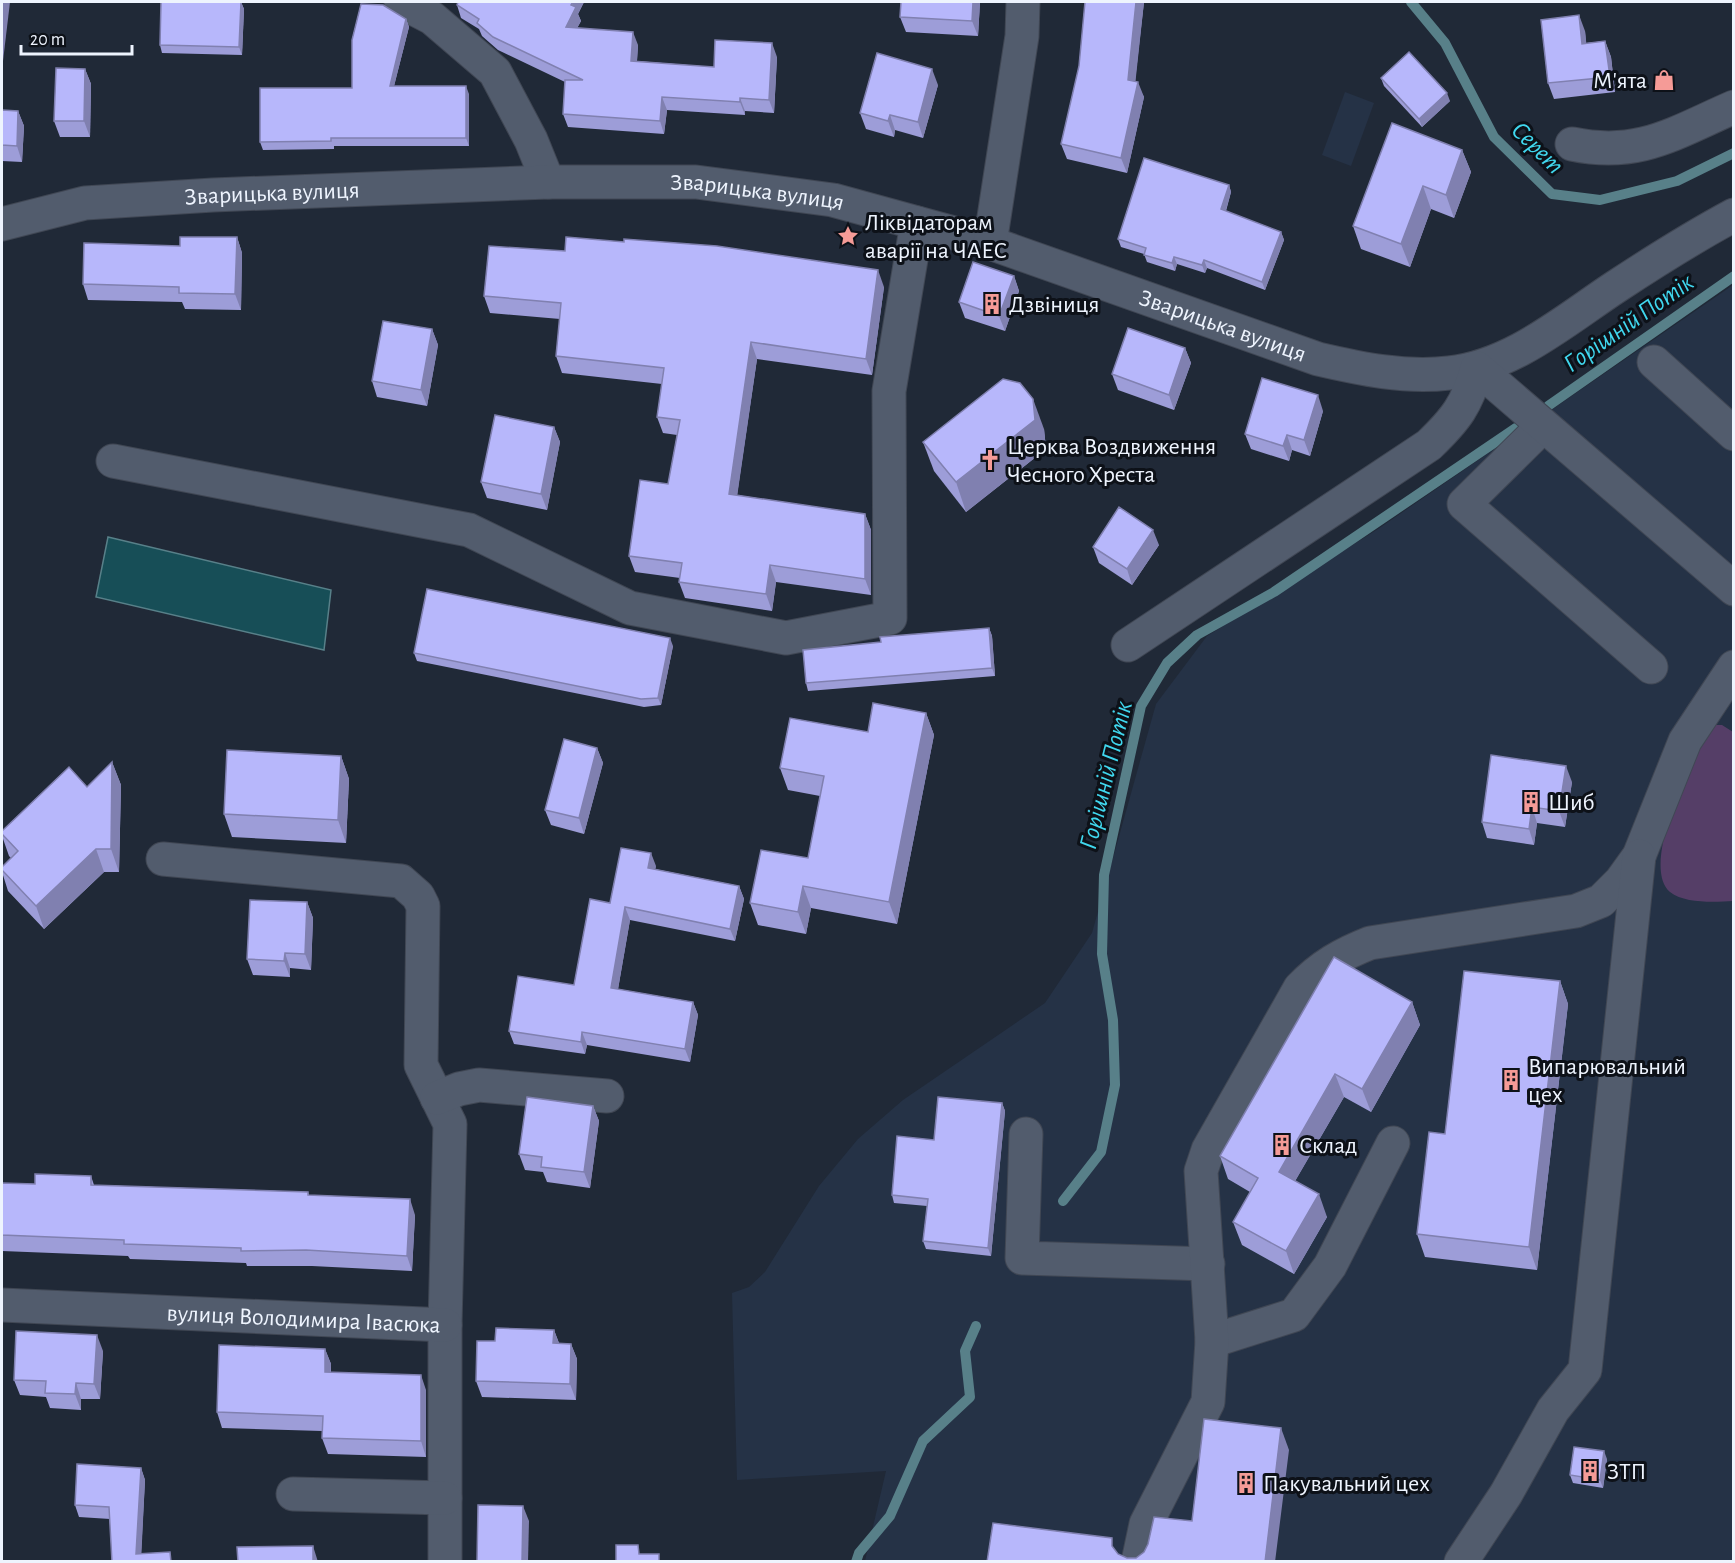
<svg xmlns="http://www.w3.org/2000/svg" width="1735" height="1563" viewBox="0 0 1735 1563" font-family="'Alegreya Sans',sans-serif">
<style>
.built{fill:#253246}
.green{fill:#553e67}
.water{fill:#174e57;stroke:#588089;stroke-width:1.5}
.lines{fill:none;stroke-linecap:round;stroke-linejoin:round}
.stream{stroke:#588089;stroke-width:10}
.minor-casing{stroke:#404754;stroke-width:35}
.minor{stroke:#525c6d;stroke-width:33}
.wall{fill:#9d9dd8}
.shaded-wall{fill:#8080b0}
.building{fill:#b7b7fb;stroke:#8080b0;stroke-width:1.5}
.labels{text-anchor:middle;stroke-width:6;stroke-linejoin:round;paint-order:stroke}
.poi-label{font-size:24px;fill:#eef4fe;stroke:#0d1118;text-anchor:start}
.street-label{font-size:24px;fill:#eef4fe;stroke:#0d1118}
.water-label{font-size:26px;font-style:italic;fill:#40d7ee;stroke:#0d1118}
</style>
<rect width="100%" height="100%" fill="#202937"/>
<g class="built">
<polygon points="1345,92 1374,103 1351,166 1322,155"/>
<polygon points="1733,285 1733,1561 865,1561 886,1471 737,1480 732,1293 749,1287 765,1272 819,1186 858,1139 903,1100 1045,1003 1092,933 1156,704 1207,636 1378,529"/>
</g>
<path class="green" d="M1711,725H1722L1733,732V901C1716,902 1685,904 1670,892C1640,866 1690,766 1702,736Z"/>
<polygon class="water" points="108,537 331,590 324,650 96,597"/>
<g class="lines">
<g class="stream">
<polyline points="1411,2 1445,43 1494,137 1552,194 1600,200 1677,181 1734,153"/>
<polyline points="1548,406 1734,276"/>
<polyline points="1063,1201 1101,1152 1115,1085 1113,1020 1102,954 1104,875 1141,706 1167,663 1197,635 1274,592 1516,428"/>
<polyline points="856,1562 859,1553 890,1516 923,1441 970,1397 965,1351 976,1326"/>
</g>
<defs>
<g id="minor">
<polyline points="401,2 432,18 495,72 531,140 548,182"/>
<path d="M1572,144C1639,158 1674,133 1734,107"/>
<path id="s1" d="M2,224L85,203L213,195L548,182H696L833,200L990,243L1318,359C1361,369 1404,378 1449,373C1513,366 1565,320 1617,286C1655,261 1693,237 1734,215"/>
<polyline points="990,243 1022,36 1023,2"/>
<polyline points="1654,362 1734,434"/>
<polyline points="1543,426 1464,504 1651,667"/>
<polyline points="113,461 469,530 630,608 786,638 890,618 889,391 917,223"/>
<path d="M1128,645L1429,445C1456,419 1467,405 1477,368L1734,589"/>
<polyline points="163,859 401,881 418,896 423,906 421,1065 450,1124 445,1325 445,1562"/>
<polyline points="437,1098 459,1089 479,1085 607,1096"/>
<polyline points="1026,1134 1022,1258 1208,1264"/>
<path id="s2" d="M2,1305L445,1325"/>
<polyline points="1212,1341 1294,1315 1330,1266 1393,1143"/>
<polyline points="293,1494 445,1498"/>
<path d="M1138,1562L1146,1524L1208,1402L1212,1341L1201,1171L1208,1150L1300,988C1321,966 1342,954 1370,943L1576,911L1601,901L1621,881L1639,856L1685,741L1734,667"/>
<polyline points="1461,1562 1506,1494 1553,1410 1585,1370 1639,856"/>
</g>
</defs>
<use href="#minor" class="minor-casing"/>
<use href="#minor" class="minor"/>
</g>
<g class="wall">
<polygon points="241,2 244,9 242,55 162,53 160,45"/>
<polygon points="584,2 578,14 581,21 577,28 638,45 637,61 714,67 777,57 774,113 745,111 745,115 667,110 664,134 568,127 563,114 565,82 498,50 482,36 479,29 461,18 457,5"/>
<polygon points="901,2 980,2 978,36 906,32 900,17"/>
<polygon points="1085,2 1144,2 1135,81 1144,97 1127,173 1067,159 1061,144 1079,66"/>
<polygon points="406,19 409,27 394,86 469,94 469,146 334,146 334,149 263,150 260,142 352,88"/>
<polygon points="1585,31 1586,43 1605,41 1611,57 1615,92 1554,99 1548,83"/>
<polygon points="85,69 91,84 90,137 60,137 54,121"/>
<polygon points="1381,78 1450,101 1422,127 1384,86"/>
<polygon points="938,85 923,138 895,130 894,137 866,129 860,113"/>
<polygon points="2,110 18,111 24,126 22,162 2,161"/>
<polygon points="1462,150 1471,172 1454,218 1431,209 1410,267 1361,249 1353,226"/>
<polygon points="1229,185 1231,192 1226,211 1281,232 1284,240 1265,290 1207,268 1205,273 1177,264 1175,271 1147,262 1144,254 1121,247 1118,239"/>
<polygon points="237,237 242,253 241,310 185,309 182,302 88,300 83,284 180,246"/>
<polygon points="1014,276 1019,291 1005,331 965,318 959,302"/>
<polygon points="884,287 872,375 757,359 737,495 865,514 871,530 871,595 776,582 772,611 685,598 679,582 680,578 635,572 629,556 668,484 677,435 663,433 657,417 662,384 562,373 556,356 560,319 490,313 484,296"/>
<polygon points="432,329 438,345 427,406 377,397 372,381"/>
<polygon points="1185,348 1191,363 1174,410 1118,390 1112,374"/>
<polygon points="1323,411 1310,456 1292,450 1289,461 1251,449 1245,434"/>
<polygon points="554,427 560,442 547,510 487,498 481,482"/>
<polygon points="1044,429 1046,449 966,512 934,471 923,442"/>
<polygon points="1159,545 1132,585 1099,563 1093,547"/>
<polygon points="989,628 992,636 995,676 808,691 806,683 881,642"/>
<polygon points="673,646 661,705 644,707 417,661 414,653"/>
<polygon points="926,713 934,735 897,924 811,908 806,934 758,925 750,903 808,858 820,796 788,790 780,768 868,732"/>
<polygon points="597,748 603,763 584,834 551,825 545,810"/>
<polygon points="341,756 349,779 346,843 232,837 224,814"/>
<polygon points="112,762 121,785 119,872 104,872 44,929 8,891 2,872 2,867 11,858 9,856 2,836 2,831 87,787"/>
<polygon points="1572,782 1565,827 1537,823 1534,845 1487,838 1482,822"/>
<polygon points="656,866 655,869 739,886 744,899 735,941 630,920 618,989 693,1002 698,1015 690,1062 587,1045 585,1054 514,1044 509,1031 574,985 610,903"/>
<polygon points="307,902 313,918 311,970 290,968 290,977 253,975 247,959"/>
<polygon points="1560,981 1568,1004 1537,1270 1425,1257 1417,1234 1445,1134"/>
<polygon points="1412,1002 1420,1025 1371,1112 1344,1097 1295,1181 1327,1217 1294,1274 1242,1245 1233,1222 1250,1192 1228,1179 1220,1156"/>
<polygon points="1002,1103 1005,1111 991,1256 926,1249 923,1241 927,1206 894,1203 892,1195 934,1140"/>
<polygon points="593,1106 599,1121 590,1188 547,1182 543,1172 525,1170 519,1154"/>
<polygon points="91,1176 94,1185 308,1192 309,1195 415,1215 412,1271 312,1266 247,1266 246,1263 130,1259 128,1256 2,1251 2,1183 35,1184"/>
<polygon points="554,1330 559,1343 571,1344 577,1359 576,1400 482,1397 476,1381 495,1341"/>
<polygon points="325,1349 331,1364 331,1372 426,1390 426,1457 328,1454 322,1438 322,1431 222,1428 217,1412"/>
<polygon points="103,1351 100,1399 81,1399 81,1410 50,1408 46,1397 20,1395 14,1380"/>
<polygon points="1607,1459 1603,1488 1573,1483 1570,1475"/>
<polygon points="141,1468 145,1480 141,1554 112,1562 110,1519 79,1517 75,1505"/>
</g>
<g class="shaded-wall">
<polygon points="3,2 10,2 3,61 2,57 2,11"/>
<polygon points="241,2 244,9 242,55 239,47"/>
<polygon points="573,2 584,2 578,14 581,21 571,40 566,27"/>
<polygon points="973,2 980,2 978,36 972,21"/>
<polygon points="1136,2 1144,2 1134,95 1128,80"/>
<polygon points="1579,15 1585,31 1588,59 1582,44"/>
<polygon points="406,19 409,27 392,94 390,86"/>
<polygon points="633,32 638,45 636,74 631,61"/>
<polygon points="1605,41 1611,57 1615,92 1610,77"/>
<polygon points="772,43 777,57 774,113 769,100"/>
<polygon points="85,69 91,84 90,137 84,121"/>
<polygon points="932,69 938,85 923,138 918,122"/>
<polygon points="1138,82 1144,97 1127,173 1121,158"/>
<polygon points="466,86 469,94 469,146 466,138"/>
<polygon points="1447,93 1450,101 1422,127 1419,119"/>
<polygon points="662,97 667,110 664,134 660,121"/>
<polygon points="740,98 745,111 745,115 740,102"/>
<polygon points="18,111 24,126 22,162 17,146"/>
<polygon points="890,115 895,130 894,137 888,121"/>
<polygon points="1462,150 1471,172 1454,218 1446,195"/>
<polygon points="1229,185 1231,192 1224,217 1221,209"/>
<polygon points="1423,186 1431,209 1410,267 1401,244"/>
<polygon points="1281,232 1284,240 1265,290 1262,282"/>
<polygon points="237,237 242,253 241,310 235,294"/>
<polygon points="1174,257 1177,264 1175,271 1172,263"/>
<polygon points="1204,260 1207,268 1205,273 1202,265"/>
<polygon points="878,270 884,287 872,375 866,359"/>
<polygon points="1014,276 1019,291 1005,331 999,316"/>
<polygon points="432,329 438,345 427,406 421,390"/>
<polygon points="751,342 757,359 735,511 729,494"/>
<polygon points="1185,348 1191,363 1174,410 1169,395"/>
<polygon points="1318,395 1323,411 1310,456 1304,440"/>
<polygon points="1033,399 1044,429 1046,449 966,512 956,482"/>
<polygon points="554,427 560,442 547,510 541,494"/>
<polygon points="1287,435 1292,450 1289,461 1283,446"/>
<polygon points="865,514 871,530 871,595 865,579"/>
<polygon points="1153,530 1159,545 1132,585 1127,569"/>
<polygon points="770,565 776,582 772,611 766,594"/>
<polygon points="989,628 992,636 995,676 992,668"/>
<polygon points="670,638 673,646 661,705 658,698"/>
<polygon points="926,713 934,735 897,924 889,902"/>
<polygon points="597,748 603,763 584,834 579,818"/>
<polygon points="341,756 349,779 346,843 338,820"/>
<polygon points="112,762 121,785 119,872 111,849"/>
<polygon points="1566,766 1572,782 1565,827 1559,811"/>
<polygon points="1532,807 1537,823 1534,845 1529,829"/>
<polygon points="96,849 104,872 44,929 36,906"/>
<polygon points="651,853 656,866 653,881 648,868"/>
<polygon points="739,886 744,899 735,941 730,929"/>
<polygon points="803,886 811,908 806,934 798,912"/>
<polygon points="307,902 313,918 311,970 305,954"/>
<polygon points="625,907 630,920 616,1001 611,988"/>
<polygon points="285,953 290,968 290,977 284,961"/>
<polygon points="1560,981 1568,1004 1537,1270 1529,1247"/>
<polygon points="693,1002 698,1015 690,1062 685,1049"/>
<polygon points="1412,1002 1420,1025 1371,1112 1362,1089"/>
<polygon points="582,1032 587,1045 585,1054 581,1042"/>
<polygon points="1335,1074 1344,1097 1287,1195 1279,1172"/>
<polygon points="1002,1103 1005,1111 991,1256 988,1248"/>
<polygon points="593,1106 599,1121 590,1188 584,1172"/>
<polygon points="1319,1194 1327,1217 1294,1274 1286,1251"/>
<polygon points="410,1199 415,1215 412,1271 407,1256"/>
<polygon points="554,1330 560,1346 553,1343"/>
<polygon points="97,1335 103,1351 100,1399 94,1384"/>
<polygon points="571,1344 577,1359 576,1400 570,1384"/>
<polygon points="325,1349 331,1364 330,1388 325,1372"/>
<polygon points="421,1375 426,1390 426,1457 421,1441"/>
<polygon points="76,1383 81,1399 81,1410 75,1394"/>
<polygon points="1281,1428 1289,1450 1275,1562 1265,1562"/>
<polygon points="1604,1451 1607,1459 1603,1488 1600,1480"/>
<polygon points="141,1468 145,1480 141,1562 136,1554"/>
<polygon points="523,1506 529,1521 528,1562 522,1562"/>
<polygon points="313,1546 318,1562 313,1562"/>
</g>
<g class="building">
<polygon points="161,2 241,2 239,47 160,45"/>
<polygon points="458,2 573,2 571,5 576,7 566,27 633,32 631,61 714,67 715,40 772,43 769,100 740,98 740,102 662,97 660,121 563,114 565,80 583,80 493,37 477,23 479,19 457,5"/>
<polygon points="901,2 973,2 972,21 900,17"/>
<polygon points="1085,2 1136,2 1128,80 1138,82 1121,158 1061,144 1079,66"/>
<polygon points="361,4 383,5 406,19 390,86 466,86 466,138 331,138 331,141 260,142 260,88 352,88 352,40"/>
<polygon points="1579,15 1582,44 1605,41 1610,77 1548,83 1541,20"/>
<polygon points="1409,52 1447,93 1419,119 1381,78"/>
<polygon points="877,53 932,69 918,122 890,115 888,121 860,113"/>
<polygon points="56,68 85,69 84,121 54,121"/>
<polygon points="2,110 18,111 17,146 2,145"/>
<polygon points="1392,123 1462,150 1446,195 1423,186 1401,244 1353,226"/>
<polygon points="1144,158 1229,185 1221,209 1281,232 1262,282 1204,260 1202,265 1174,257 1172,263 1144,255 1146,248 1118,239"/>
<polygon points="180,237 237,237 235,294 179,293 179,287 83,284 84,243 180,246"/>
<polygon points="566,237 624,242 624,239 717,246 878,270 866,359 751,342 729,494 865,514 865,579 770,565 766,594 679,582 682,563 629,556 640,480 668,484 680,420 657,417 664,368 556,356 561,303 484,296 489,246 565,251"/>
<polygon points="973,262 1014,276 999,316 959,302"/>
<polygon points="383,321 432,329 421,390 372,381"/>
<polygon points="1128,328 1185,348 1169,395 1112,374"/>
<polygon points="1262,378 1318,395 1304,440 1287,435 1283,446 1245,434"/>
<polygon points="1003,379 1020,383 1033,399 1035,420 956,482 923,442"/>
<polygon points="495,415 554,427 541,494 481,482"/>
<polygon points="1119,507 1153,530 1127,569 1093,547"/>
<polygon points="427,589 670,638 658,698 641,699 414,653"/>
<polygon points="989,628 992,668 806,683 803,650 881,642 880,637"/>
<polygon points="873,703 926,713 889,902 803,886 798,912 750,903 761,850 808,858 824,776 780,768 790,718 868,732"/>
<polygon points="564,739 597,748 579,818 545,810"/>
<polygon points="227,750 341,756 338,820 224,814"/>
<polygon points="1491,755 1566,766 1559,811 1532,807 1529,829 1482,822"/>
<polygon points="112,762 111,849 96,849 36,906 2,870 2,867 18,851 2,834 2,831 69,767 87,787"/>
<polygon points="621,848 651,853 648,868 739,886 730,929 625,907 611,988 693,1002 685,1049 582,1032 581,1042 509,1031 518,976 574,985 590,899 610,903"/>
<polygon points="250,900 307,902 305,954 285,953 284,961 247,959"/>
<polygon points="1334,957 1412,1002 1362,1089 1335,1074 1279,1172 1319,1194 1286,1251 1233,1222 1258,1178 1220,1156"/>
<polygon points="1464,971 1560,981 1529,1247 1417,1234 1429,1132 1445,1134"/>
<polygon points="527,1097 593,1106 584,1172 541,1167 542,1157 519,1154"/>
<polygon points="938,1097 1002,1103 988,1248 923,1241 928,1199 892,1195 897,1136 934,1140"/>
<polygon points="35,1174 91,1176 91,1185 308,1192 308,1195 410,1199 407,1256 306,1250 241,1251 241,1248 124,1244 124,1240 2,1235 2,1183 35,1184"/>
<polygon points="496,1328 554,1330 553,1343 571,1344 570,1384 476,1381 477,1341 495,1341"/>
<polygon points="16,1331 97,1335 94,1384 76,1383 75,1394 45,1393 46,1381 14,1380"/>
<polygon points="219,1345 325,1349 325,1372 421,1375 421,1441 322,1438 323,1416 217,1412"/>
<polygon points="1204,1419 1281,1428 1265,1562 987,1562 993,1523 1112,1538 1112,1546 1118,1554 1127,1558 1136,1558 1144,1552 1148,1544 1154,1517 1192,1521"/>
<polygon points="1574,1447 1604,1451 1600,1480 1570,1475"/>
<polygon points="77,1464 141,1468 136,1554 170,1552 171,1562 112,1562 109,1507 75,1505"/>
<polygon points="478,1505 523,1506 522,1562 477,1562"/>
<polygon points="616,1545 638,1545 639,1554 659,1554 659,1562 616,1562"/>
<polygon points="313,1546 313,1562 238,1562 237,1547"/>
</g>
<defs>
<symbol id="shop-bare" viewBox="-9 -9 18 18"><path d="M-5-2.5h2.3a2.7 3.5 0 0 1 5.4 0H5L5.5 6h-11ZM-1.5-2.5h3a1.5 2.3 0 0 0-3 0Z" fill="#f59b97" stroke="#0d1118" stroke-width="2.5" paint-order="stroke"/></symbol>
<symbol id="sight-bare" viewBox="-9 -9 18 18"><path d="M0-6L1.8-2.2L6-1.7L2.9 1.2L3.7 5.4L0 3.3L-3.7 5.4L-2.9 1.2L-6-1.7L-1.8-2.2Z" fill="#f59b97" stroke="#0d1118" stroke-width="2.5" paint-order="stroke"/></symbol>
<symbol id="building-bare" viewBox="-9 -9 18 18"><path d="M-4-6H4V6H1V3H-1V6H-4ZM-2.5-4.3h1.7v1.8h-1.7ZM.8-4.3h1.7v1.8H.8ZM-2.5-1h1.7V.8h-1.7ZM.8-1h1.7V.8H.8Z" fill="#f59b97" stroke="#0d1118" stroke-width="2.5" paint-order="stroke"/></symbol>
<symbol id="church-bare" viewBox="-9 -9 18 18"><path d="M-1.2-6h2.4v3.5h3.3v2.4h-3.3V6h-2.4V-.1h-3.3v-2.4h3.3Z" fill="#f59b97" stroke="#0d1118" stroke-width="2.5" paint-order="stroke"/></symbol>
</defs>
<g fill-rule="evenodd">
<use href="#shop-bare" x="1649" y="65" width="30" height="30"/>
<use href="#sight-bare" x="833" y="221" width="30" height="30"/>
<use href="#building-bare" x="977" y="289" width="30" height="30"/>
<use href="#church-bare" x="975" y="445" width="30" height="30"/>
<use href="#building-bare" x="1516" y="787" width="30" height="30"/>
<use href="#building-bare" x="1496" y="1065" width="30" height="30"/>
<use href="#building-bare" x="1267" y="1130" width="30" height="30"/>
<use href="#building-bare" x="1575" y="1456" width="30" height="30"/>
<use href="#building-bare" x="1231" y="1468" width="30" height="30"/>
</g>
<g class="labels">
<g class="poi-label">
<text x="1647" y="88" text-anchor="end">М'ята</text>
<text x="865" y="230">Ліквідаторам<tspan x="865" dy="28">аварії на ЧАЕС</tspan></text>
<text x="1009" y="312">Дзвіниця</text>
<text x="1007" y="454">Церква Воздвиження<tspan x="1007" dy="28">Чесного Хреста</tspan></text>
<text x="1548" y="810">Шиб</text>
<text x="1528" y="1074">Випарювальний<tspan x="1528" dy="28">цех</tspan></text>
<text x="1299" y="1153">Склад</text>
<text x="1607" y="1479">ЗТП</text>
<text x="1263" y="1491">Пакувальний цех</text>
</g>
<g class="street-label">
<text dy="8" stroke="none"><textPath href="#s1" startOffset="273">Зварицька вулиця</textPath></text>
<text dy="8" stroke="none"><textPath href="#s1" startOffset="759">Зварицька вулиця</textPath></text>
<text dy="8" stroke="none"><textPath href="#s1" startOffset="1245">Зварицька вулиця</textPath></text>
<text dy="8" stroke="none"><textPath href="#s2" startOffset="302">вулиця Володимира Івасюка</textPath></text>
</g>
<g class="water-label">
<text transform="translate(1538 147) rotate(45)" y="9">Серет</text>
<text transform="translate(1628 322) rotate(-35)" y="9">Горішній Потік</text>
<text transform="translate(1105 775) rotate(-76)" y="9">Горішній Потік</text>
</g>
</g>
<rect width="1735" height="1563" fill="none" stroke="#eef4fe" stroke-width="6"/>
<path d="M21 45v9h111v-9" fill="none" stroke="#eef4fe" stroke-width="3"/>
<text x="30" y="45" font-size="18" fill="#eef4fe" stroke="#0d1118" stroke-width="4.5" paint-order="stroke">20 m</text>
</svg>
